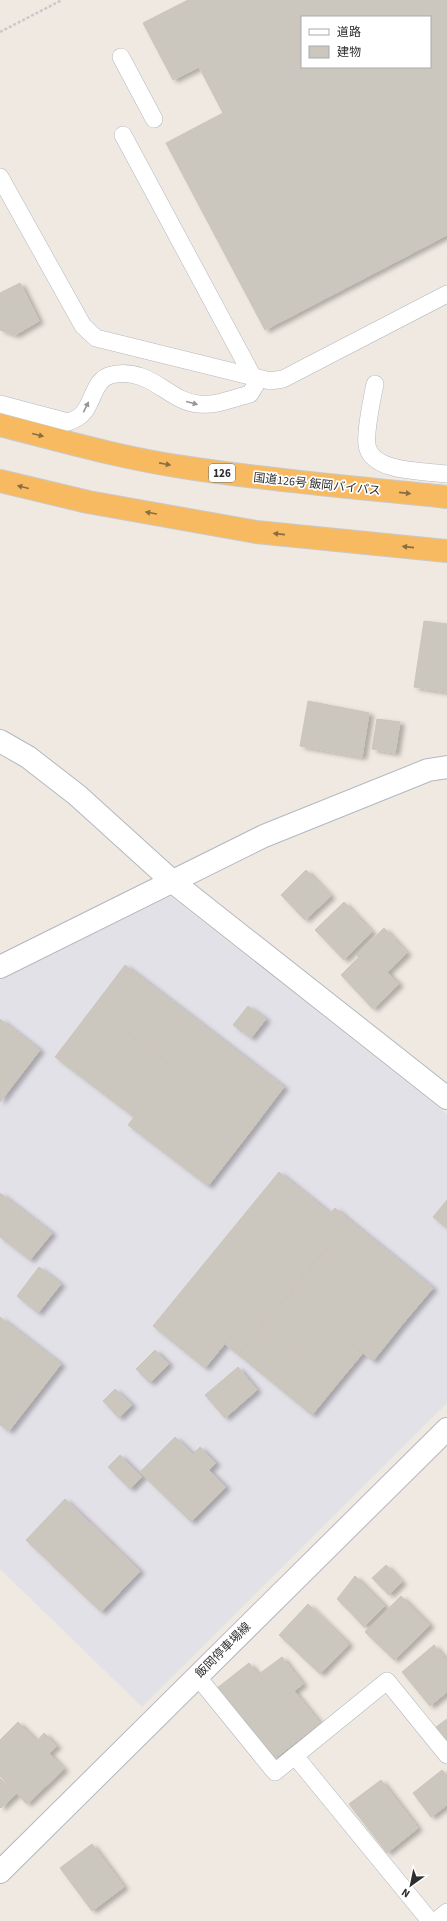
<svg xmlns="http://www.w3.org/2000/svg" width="447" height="1921" viewBox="0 0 447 1921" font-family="'Source Sans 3','Noto Sans JP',sans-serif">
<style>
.industrial{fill:#e3e1e8}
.building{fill:#cbc7bf;stroke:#cbc5ba;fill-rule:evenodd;filter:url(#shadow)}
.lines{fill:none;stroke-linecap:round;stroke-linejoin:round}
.service-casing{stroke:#b4b7c1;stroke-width:18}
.minor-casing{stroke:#b4b7c1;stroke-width:24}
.secondary-casing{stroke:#b4b7c1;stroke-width:24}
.trunk-casing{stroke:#c9c9c9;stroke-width:24}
.path{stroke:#c9c9c9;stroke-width:2.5;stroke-dasharray:3 2;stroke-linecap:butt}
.service{stroke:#fff;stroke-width:17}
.minor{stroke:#fff;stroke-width:22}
.secondary{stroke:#fff;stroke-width:22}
.trunk{stroke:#f8ba60;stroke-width:22}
.oneway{fill:#969696}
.oneway2{fill:#896d44}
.labels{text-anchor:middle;stroke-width:3.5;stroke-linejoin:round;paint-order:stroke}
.shield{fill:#fff;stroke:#6d6d6d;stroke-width:1}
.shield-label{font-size:11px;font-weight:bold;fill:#2e2e2e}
.street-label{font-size:12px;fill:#2e2e2e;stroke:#fff}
</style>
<defs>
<filter id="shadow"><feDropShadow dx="4.5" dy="2.5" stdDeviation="2" flood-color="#0004"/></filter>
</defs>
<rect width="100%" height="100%" fill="#efe9e1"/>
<polygon class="industrial" points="170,896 447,1114 447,1403 142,1707 0,1569 0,980"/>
<g class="building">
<path d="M188,0H447V235L265,330L166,143L223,113L199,67L173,80L143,23ZM302,17H430V67H302Z"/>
<polygon points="20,283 39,321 15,335 0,330 0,293"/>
<polygon points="424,621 447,624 447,692 414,687"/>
<polygon points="308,701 369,713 362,757 300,746"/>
<polygon points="377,719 400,722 395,753 372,749"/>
<polygon points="306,870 331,896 305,920 281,895"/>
<polygon points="344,902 372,932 344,960 315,930"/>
<polygon points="384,928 407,953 379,980 356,955"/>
<polygon points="358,958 379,980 387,972 399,984 373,1009 341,975"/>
<polygon points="125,965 284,1087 253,1128 94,1006"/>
<polygon points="94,1006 173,1067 134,1117 55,1057"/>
<polygon points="248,1006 266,1019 251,1038 233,1025"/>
<polygon points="0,1019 40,1050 0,1102"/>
<polygon points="173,1067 253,1128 208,1186 128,1125"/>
<polygon points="279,1172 331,1214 205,1368 153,1326"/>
<polygon points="0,1193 52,1233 30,1260 0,1237"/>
<polygon points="447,1200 447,1228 433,1217"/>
<polygon points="335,1208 349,1220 239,1355 225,1344"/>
<polygon points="349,1220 433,1288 401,1326 318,1259"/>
<polygon points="318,1259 401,1326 373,1361 290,1293"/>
<polygon points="39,1267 61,1284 38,1313 17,1296"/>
<polygon points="290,1293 363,1353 338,1383 265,1324"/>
<polygon points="0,1317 61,1364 9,1431 0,1425"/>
<polygon points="265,1324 338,1383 312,1415 239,1355"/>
<polygon points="155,1350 169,1364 150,1383 136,1369"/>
<polygon points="238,1367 257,1390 225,1418 205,1395"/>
<polygon points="115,1389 132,1405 119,1418 103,1401"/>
<polygon points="175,1437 193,1454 200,1447 216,1463 209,1470 226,1487 191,1522 140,1472"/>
<polygon points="120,1455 142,1477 130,1489 108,1467"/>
<polygon points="65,1499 140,1571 101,1612 26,1540"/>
<polygon points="386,1565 402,1582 389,1595 372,1578"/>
<polygon points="355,1576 369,1590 348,1610 337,1599"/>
<polygon points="369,1590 385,1606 364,1627 348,1610"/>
<polygon points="401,1596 430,1625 394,1660 365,1632"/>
<polygon points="308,1604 349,1644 320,1674 279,1635"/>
<polygon points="434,1645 447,1661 447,1692 430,1706 402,1672"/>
<polygon points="282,1657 303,1684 280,1702 259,1674"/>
<polygon points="249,1663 280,1702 248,1726 217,1688"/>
<polygon points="294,1691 320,1723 274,1759 248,1726"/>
<polygon points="447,1719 447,1740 436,1727"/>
<polygon points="18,1722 37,1741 44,1733 57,1746 49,1753 64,1769 27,1804 0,1776 0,1740"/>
<polygon points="442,1770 447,1776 447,1805 431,1817 413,1793"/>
<polygon points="0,1778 16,1794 1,1808 0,1807"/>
<polygon points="381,1780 418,1828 387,1853 349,1804"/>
<polygon points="92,1844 124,1887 92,1911 60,1868"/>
</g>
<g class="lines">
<defs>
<g id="service">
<polyline points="121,57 154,119"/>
<polyline points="123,135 253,377"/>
<polyline points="0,177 83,326 96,338 270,381 283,379 447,294"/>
<path d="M375,384C372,399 365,431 367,445C371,473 425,471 447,474"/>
<path d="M0,404L68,422C74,420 79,418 83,413C93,403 94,379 111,375C151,366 168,402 199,404C216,406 234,398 250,394L259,379"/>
<polyline points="197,1676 275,1772 387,1681 447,1755"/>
<polyline points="295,1756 430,1921"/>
<polyline points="436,1921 447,1912"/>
</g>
<g id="minor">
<polyline points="0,741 28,757 77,795 173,882 447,1098"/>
<polyline points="0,967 264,836 428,770 447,767"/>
</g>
<polyline id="secondary" points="0,1872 447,1429"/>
<g id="trunk">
<path d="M0,425C62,441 125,459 189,468C274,481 361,488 447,497"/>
<polyline points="0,481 88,502 256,532 447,551"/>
</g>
</defs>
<use href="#service" class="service-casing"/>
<use href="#minor" class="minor-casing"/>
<use href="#secondary" class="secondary-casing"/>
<use href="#trunk" class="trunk-casing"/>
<polyline class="path" points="0,32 62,0"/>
<use href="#service" class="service"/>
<use href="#minor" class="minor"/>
<use href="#secondary" class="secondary"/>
<use href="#trunk" class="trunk"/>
</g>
<defs><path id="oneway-solid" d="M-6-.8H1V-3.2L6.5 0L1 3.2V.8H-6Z"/></defs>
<g class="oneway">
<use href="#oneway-solid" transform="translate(192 403) rotate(15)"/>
<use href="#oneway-solid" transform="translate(86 407) rotate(-64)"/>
</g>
<g class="oneway2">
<use href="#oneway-solid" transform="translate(38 435) rotate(14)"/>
<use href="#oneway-solid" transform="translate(165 464) rotate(11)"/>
<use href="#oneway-solid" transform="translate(23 487) rotate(-166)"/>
<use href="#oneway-solid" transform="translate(405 493) rotate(6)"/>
<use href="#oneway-solid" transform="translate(151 513) rotate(-170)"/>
<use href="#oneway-solid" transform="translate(279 534) rotate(-174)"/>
<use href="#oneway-solid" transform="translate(408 547) rotate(-174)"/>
</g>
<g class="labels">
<rect class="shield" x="209" y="464" width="26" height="18" rx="3"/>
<g class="shield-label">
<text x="222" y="477">126</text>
</g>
<g class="street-label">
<text transform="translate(317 484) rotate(6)" y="4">国道126号 飯岡バイパス</text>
<text transform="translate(223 1650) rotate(-45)" y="4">飯岡停車場線</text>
</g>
</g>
<rect x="301" y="16" width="130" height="52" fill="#ffffff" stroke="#ababab"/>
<rect x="309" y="29" width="20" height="6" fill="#ffffff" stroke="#ababab"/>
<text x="337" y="36" font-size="12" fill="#2e2e2e">道路</text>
<rect x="309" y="46" width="20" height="12" fill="#cbc7bf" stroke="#ababab"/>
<text x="337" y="56" font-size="12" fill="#2e2e2e">建物</text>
<g transform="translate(411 1885) rotate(213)" stroke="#ffffff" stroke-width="3" paint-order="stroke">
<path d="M0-3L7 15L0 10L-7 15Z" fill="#2e2e2e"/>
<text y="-6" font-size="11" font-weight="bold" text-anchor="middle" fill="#2e2e2e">N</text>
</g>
</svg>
